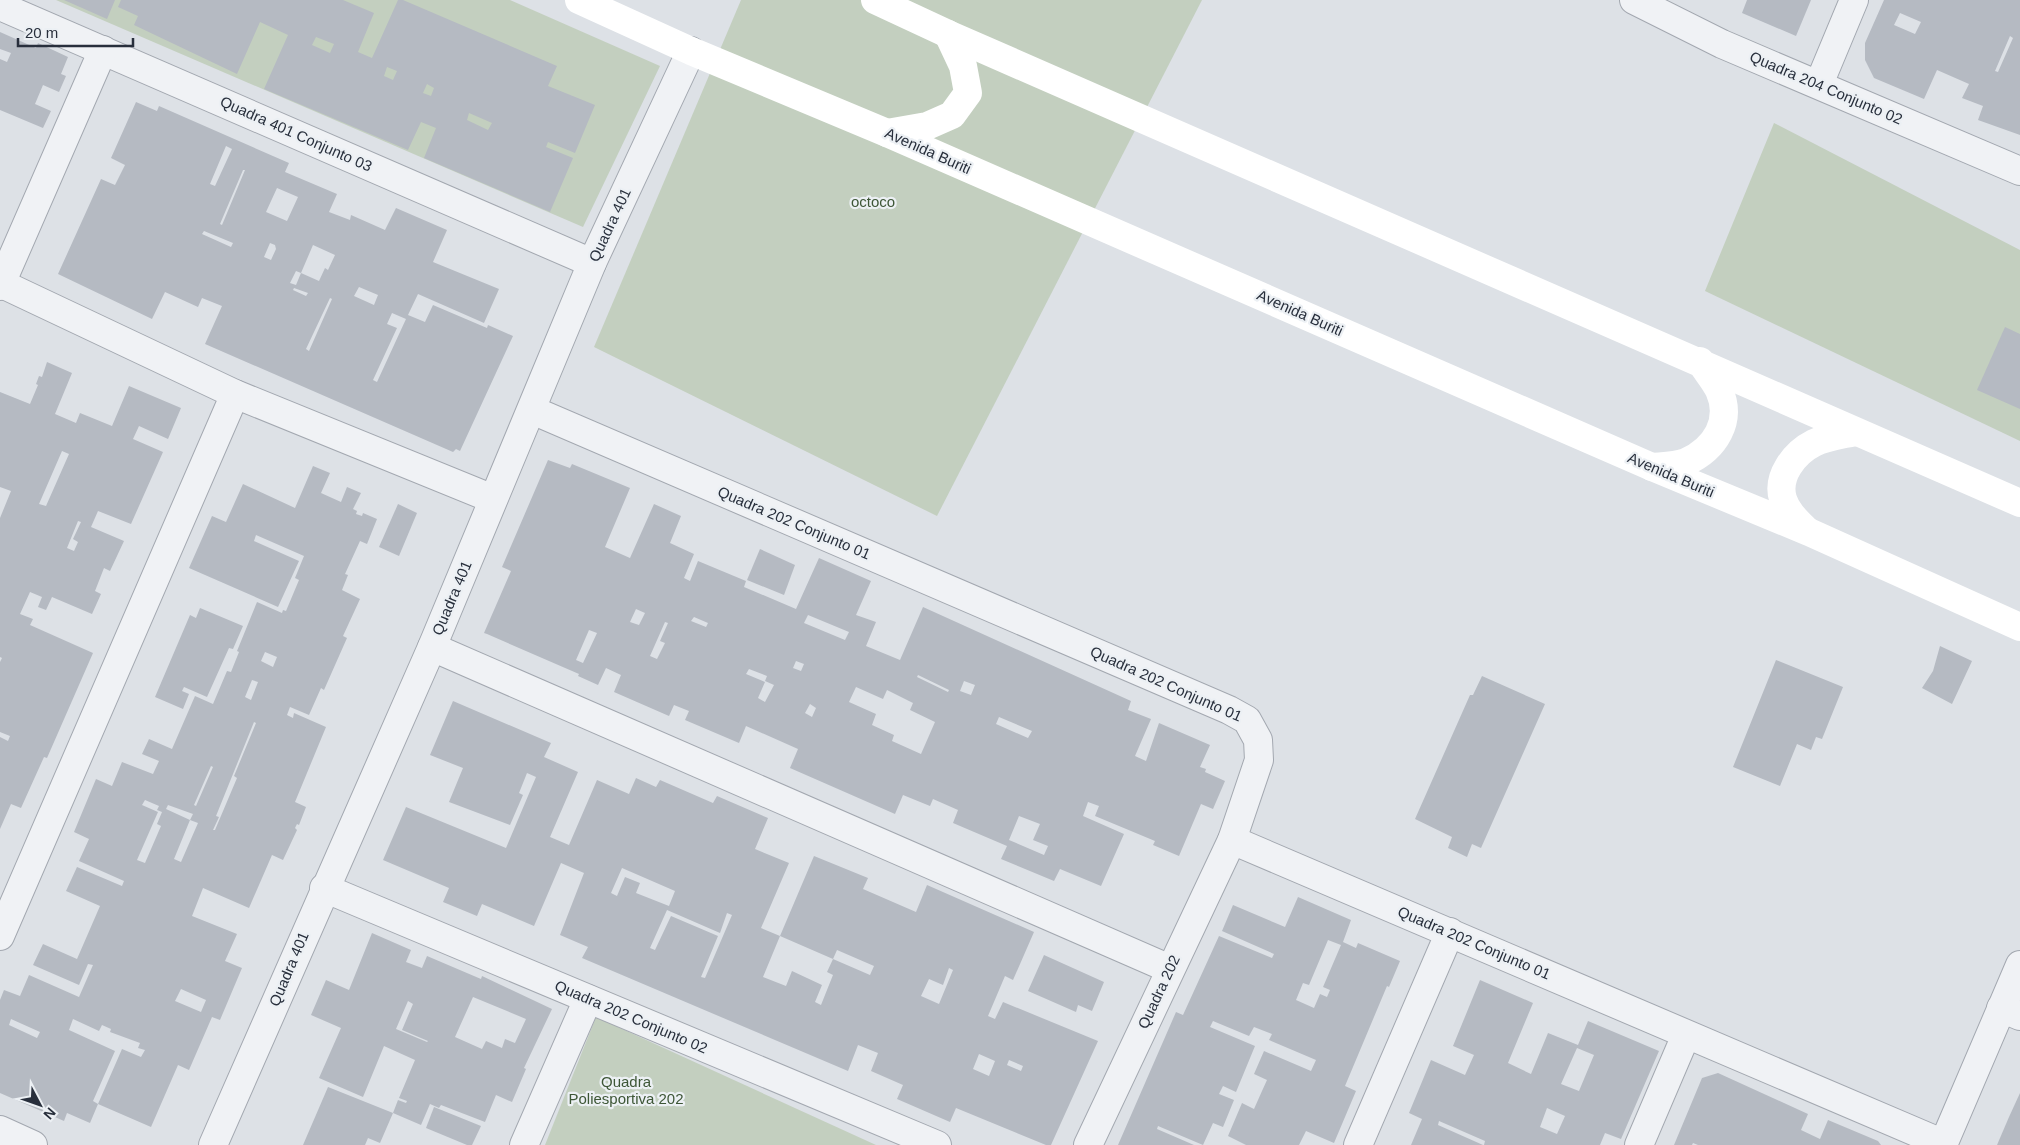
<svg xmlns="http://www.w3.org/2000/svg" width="2020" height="1145" viewBox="0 0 2020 1145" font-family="Arial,sans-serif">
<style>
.green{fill:#c3cfbf}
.building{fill:#b5bac2;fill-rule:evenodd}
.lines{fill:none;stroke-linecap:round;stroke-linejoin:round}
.minor-casing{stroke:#a3a8b0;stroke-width:30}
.tertiary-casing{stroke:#a3a8b0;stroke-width:30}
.minor{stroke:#f0f2f5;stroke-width:28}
.tertiary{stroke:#f0f2f5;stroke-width:28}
.secondary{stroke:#fff;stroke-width:28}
.labels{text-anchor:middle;stroke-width:4.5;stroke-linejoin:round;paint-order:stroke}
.street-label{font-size:15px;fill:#282f3c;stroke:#ecf0f4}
.park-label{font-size:15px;fill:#3d5636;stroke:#ecf0f4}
</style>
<rect width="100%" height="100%" fill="#dde1e6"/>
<g class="green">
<polygon points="56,0 510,0 660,66 583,227"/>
<polygon points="741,0 1202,0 937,516 594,347"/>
<polygon points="1774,123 2020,250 2020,441 1705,291"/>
<polygon points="596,1017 876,1145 545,1145"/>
</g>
<g class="building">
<polygon points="64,0 115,0 107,19"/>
<path d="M121,0H343L374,13L358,52L372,58L398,0H403L557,66L548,86L595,105L575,153L548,142L546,147L573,158L550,212L424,158L436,128L421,122L408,150L264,89L288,35L260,22L237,74L134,25L138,16L118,7ZM316,37L334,44L330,53L312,45ZM387,67L397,71L393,80L384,76ZM427,84L434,88L431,96L423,93ZM469,113L492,123L488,130L467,120Z"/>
<polygon points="1747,0 1811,0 1796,36 1742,13"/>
<path d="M1884,0H2020V135L1978,120L1983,106L1962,98L1969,84L1937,70L1924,99L1874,78L1865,60V43ZM1900,13L1921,22L1915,34L1894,25ZM2010,36L2013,38L1998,72L1995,71Z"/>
<polygon points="0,32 36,48 38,43 68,57 61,74 66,76 59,92 43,85 35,104 51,111 43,128 0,110 0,59 7,62 11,53 0,49"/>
<path d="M136,102L157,111L159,106L289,163L285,172L337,194L329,212L350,220L351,215L385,230L396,208L447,230L433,262L499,289L484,323L418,294L408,315L425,322L433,305L487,328L488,325L513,336L460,451L456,449L453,452L205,344L222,306L202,298L198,307L165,292L152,319L58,274L101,179L115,185L125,165L111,158ZM226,146L232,149L215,186L210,184ZM243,170H245L222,225L220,224ZM277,188L298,197L287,221L266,212ZM204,231L233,243L231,247L202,234ZM270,243L275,245L276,249L271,260L264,257ZM313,245L335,255L328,270L325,268L319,281L301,273ZM296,271L301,273L296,285L290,283ZM359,287L378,295L374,305L354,296ZM294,288L308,293L306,296L293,290ZM330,298L332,299L309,351L306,349ZM392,313L406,319L377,382L373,380L397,328L387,324Z"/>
<polygon points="2005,327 2020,334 2020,409 1977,390"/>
<path d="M47,362L72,373L55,414L76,423L80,413L112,426L129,386L181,408L168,439L139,426L133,439L163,452L131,524L98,511L91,527L124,541L110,571L104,568L95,591L101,594L92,614L52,597L46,610L38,607L42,597L30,592L20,614L33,619L30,625L93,653L47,758L44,757L21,808L11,804L0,829V737L8,741L10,736L0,732V662L2,658L0,657V518L11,491L0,487V392L30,404L38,385L36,384L39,376L42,377ZM62,451L69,454L46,506L39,504ZM78,521L81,522L73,539L78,542L74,551L67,548Z"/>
<path d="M548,460L570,468L572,464L630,488L605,547L630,558L654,504L681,516L670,543L694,554L684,578L690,581L698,561L746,581L744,587L796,609L819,558L871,581L856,615L876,622L866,646L900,660L923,607L1131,701L1128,710L1151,719L1135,756L1146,761L1159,723L1210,745L1200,767L1206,769L1205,772L1225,781L1213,809L1201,804L1179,856L1153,845L1155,841L1095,816L1099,806L1088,802L1083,816L1124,834L1101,886L1060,869L1054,881L1001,859L1007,846L953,823L958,810L933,799L930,806L903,795L895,814L790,768L798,749L746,726L739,743L685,720L689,711L674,705L669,716L614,692L621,675L606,668L598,685L578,676L579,674L487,634L484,633L511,571L502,567ZM636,609L645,613L639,625L630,622ZM808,615L849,632L845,640L804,623ZM694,617L708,623L706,627L691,621ZM665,622L668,623L660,641L665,643L657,659L650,656ZM589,630L597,633L583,663L576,660ZM796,661L804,664L801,671L793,668ZM749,669L767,676L765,681L774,685L765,702L758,698L765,682L746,674ZM918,675L949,690L948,692L917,677ZM964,681L975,685L971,695L960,691ZM856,687L883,699L887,690L913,703L910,710L935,722L921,754L892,741L894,735L872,725L876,714L849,702ZM810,704L816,708L812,717L805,713ZM999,717L1032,731L1028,738L996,724ZM1019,816L1040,824L1033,840L1048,846L1044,855L1009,840Z"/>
<path d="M313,466L330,473L321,493L341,502L347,487L361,493L353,509L357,511L356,514L362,516L363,513L377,519L367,544L360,541L345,574L348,575L342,590L360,599L343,636L347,638L324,690L321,688L309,715L290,707L287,715L293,718L294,713L326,727L295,802L306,807L299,825L297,824L295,828L297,830L283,860L272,855L249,908L203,888L192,916L237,934L225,961L242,968L220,1020L212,1017L189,1070L178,1065L151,1127L98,1104L122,1049L141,1057L145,1050L138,1048L140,1043L110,1032L111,1029L102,1025L99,1031L73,1019L69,1030L115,1051L93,1101L98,1104L90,1123L67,1113L64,1121L0,1093V1000L4,990L20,996L29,975L79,997L93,965L88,964L79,985L33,965L43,944L77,959L100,906L66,891L77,867L122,886L124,881L79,861L89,839L74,832L96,779L112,786L122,762L153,774L159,761L142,754L149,739L172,749L195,696L213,704L227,671L231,672L239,652L237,651L257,602L282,613L283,610L286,611L299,580L295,578L304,556L256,535L254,541L299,561L278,607L189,568L212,516L226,522L243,484L295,508ZM265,652L277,657L273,667L261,661ZM252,680L258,682L251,700L245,697ZM254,722L256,723L234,776L237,778L215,830H213L219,817L216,816ZM211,766L213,767L196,806L194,805ZM145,800L159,806L157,810L162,812L157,824L161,826L145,863L137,860L158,812L142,805ZM168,805L193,814L190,820L198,823L181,862L174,859L190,820L166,809ZM181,989L206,1000L201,1012L175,1001ZM11,1019L40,1032L37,1038L9,1025Z"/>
<polygon points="398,504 417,513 399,556 379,547"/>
<polygon points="760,549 795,565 784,595 747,580"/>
<polygon points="200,608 243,626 233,649 229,648 207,697 184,687 182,691 189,694 183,709 155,697 190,615 196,618"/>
<polygon points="1940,646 1972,661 1952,704 1922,688 1933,671"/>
<polygon points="1776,660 1843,687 1822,739 1816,737 1811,750 1797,744 1780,786 1733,767"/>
<polygon points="1482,676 1545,704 1481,848 1472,844 1467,857 1448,848 1452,837 1415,819 1470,695 1473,695"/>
<path d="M453,701L551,743L544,757L578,772L550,837L569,845L597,780L629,794L636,778L656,787L660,780L713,803L717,796L768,818L755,849L789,863L761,928L780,936L763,977L786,986L792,971L822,985L815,1002L821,1005L833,975L827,972L833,959L780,936L814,856L868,878L863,889L916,912L927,885L1034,932L1013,980L1005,976L988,1016L995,1019L1003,1002L1098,1041L1051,1145H1046L956,1108L950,1122L897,1099L903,1085L871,1071L878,1053L858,1045L848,1071L582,958L588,947L560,935L584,873L561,863L534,926L482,904L477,916L443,902L449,888L383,860L406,807L506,848L536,777L527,773L519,793L523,795L510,825L449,802L463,768L430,755ZM622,868L675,891L669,906L636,893L640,883L625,877L617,896L611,893ZM667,910L720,933L727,913L732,915L705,978L701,977L718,936L671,916L655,950L650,948ZM837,950L874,966L870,975L833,959ZM949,968L953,970L939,1004L921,996L929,979L943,985ZM979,1054L995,1061L989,1076L973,1069ZM1009,1060L1023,1066L1021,1071L1007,1065Z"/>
<path d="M1298,897L1351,920L1343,942L1356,948L1358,943L1400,961L1389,987L1387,986L1345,1086L1356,1091L1334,1143L1306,1131L1299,1145H1246L1228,1136L1242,1103L1254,1109L1262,1091L1267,1080L1254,1074L1264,1051L1311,1071L1316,1060L1269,1040L1272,1034L1254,1027L1249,1036L1213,1021L1210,1027L1255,1046L1236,1092L1223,1086L1219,1094L1234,1100L1223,1127L1213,1123L1203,1145L1158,1126L1157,1129L1194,1145H1118L1176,1012L1183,1015L1219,936L1272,958L1274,954L1222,931L1233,905L1285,927ZM1328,940L1341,945L1323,987L1330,990L1327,997L1320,994L1314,1008L1296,1000L1303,983L1309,985Z"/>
<path d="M372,933L411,950L406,962L422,968L427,956L481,979L482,976L552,1009L524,1068L526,1069L512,1102L496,1095L485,1122L441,1105L439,1108L430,1104L421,1125L393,1113L398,1100L406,1103L407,1101L399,1098L415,1060L384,1046L363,1097L319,1078L341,1028L311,1015L326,980L349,990ZM473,997L526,1019L515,1043L505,1039L502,1048L486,1041L482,1049L455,1037ZM408,1001L413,1004L402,1030L428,1041L427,1042L396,1029Z"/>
<polygon points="1044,955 1104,982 1092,1011 1078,1005 1076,1012 1028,991"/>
<path d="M1480,980L1533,1003L1508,1063L1531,1074L1548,1033L1578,1045L1588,1021L1659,1051L1621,1139L1605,1133L1600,1145H1484L1485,1141L1439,1121L1438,1125L1483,1145H1411L1422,1119L1409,1113L1431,1060L1465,1075L1474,1055L1453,1046ZM1577,1048L1594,1055L1579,1091L1561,1084ZM1547,1108L1565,1116L1557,1134L1540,1127Z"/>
<polygon points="1718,1073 1808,1114 1801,1130 1820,1139 1828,1120 1878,1141 1881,1145 1698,1145 1693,1143 1692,1145 1674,1145 1702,1078"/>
<polygon points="328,1087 393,1113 380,1143 368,1138 365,1145 303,1145"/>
<polygon points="2020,1093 2020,1145 1997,1145 2009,1117"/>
<polygon points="434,1107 481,1126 472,1145 467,1145 426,1128"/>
</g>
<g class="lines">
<defs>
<g id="minor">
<polyline points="1634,0 1722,44 2020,171"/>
<polyline points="0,6 592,263"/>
<polyline points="1819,84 1854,0"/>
<polyline points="0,283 235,394 493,499"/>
<polyline points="0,286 103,50"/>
<polyline points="532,410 1229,710 1247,720 1258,740 1259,760 1232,840 1088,1145"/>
<polyline points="432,647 1170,969"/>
<polyline points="1232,840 1944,1144"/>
<polyline points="324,888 937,1145"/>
<polyline points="0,936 235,394"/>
<polyline points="2001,1008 2020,1016"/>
<polyline points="0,1130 33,1145"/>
<polyline points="524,1145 588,999"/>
<polyline points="1358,1145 1450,932"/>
<polyline points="1639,1145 1686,1035"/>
</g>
<g id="tertiary">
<polyline points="213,1145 432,647 592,263 691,51"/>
<polyline points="1943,1145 2020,965"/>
</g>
</defs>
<use href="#minor" class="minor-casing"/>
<use href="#tertiary" class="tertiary-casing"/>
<use href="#minor" class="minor"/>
<use href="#tertiary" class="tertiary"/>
<g class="secondary">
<polyline points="579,0 691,51 887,133 1652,467 1809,532 2020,627"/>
<polyline points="875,0 948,34 2020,503"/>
<polyline points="887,133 927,126 952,115 968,93 963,66 948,34"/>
<path d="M1652,467C1663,466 1676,466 1686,462C1715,449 1733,421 1719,390C1714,380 1706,371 1700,361"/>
<path d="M1806,530C1797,521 1787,512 1783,499C1776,477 1794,453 1814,443C1826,437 1842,435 1855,432"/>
</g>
</g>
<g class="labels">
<g class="street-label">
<text transform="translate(1826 88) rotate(23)" y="5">Quadra 204 Conjunto 02</text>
<text transform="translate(296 134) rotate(24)" y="5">Quadra 401 Conjunto 03</text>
<text transform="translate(928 151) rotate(24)" y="5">Avenida Buriti</text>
<text transform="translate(610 225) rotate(-65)" y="5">Quadra 401</text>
<text transform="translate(1300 313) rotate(24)" y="5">Avenida Buriti</text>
<text transform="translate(1671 475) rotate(23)" y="5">Avenida Buriti</text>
<text transform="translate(794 523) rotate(23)" y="5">Quadra 202 Conjunto 01</text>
<text transform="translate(452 598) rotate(-67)" y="5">Quadra 401</text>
<text transform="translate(1166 684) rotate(24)" y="5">Quadra 202 Conjunto 01</text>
<text transform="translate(1474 943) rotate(23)" y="5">Quadra 202 Conjunto 01</text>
<text transform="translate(289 969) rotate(-67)" y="5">Quadra 401</text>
<text transform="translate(1159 992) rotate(-65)" y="5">Quadra 202</text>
<text transform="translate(631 1017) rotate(23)" y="5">Quadra 202 Conjunto 02</text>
</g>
<g class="park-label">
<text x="873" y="207">octoco</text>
<text x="626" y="1087">Quadra<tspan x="626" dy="17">Poliesportiva 202</tspan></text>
</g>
</g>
<g transform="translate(40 1105) rotate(131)" stroke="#ecf0f4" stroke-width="4" paint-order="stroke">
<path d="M0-4L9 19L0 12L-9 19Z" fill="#282f3c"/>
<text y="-8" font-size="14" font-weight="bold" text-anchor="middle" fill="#282f3c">N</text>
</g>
<path d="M18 38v8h115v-8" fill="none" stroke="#282f3c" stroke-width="2.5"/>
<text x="25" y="38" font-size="15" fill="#282f3c" stroke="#ecf0f4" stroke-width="4" paint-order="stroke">20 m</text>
</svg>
